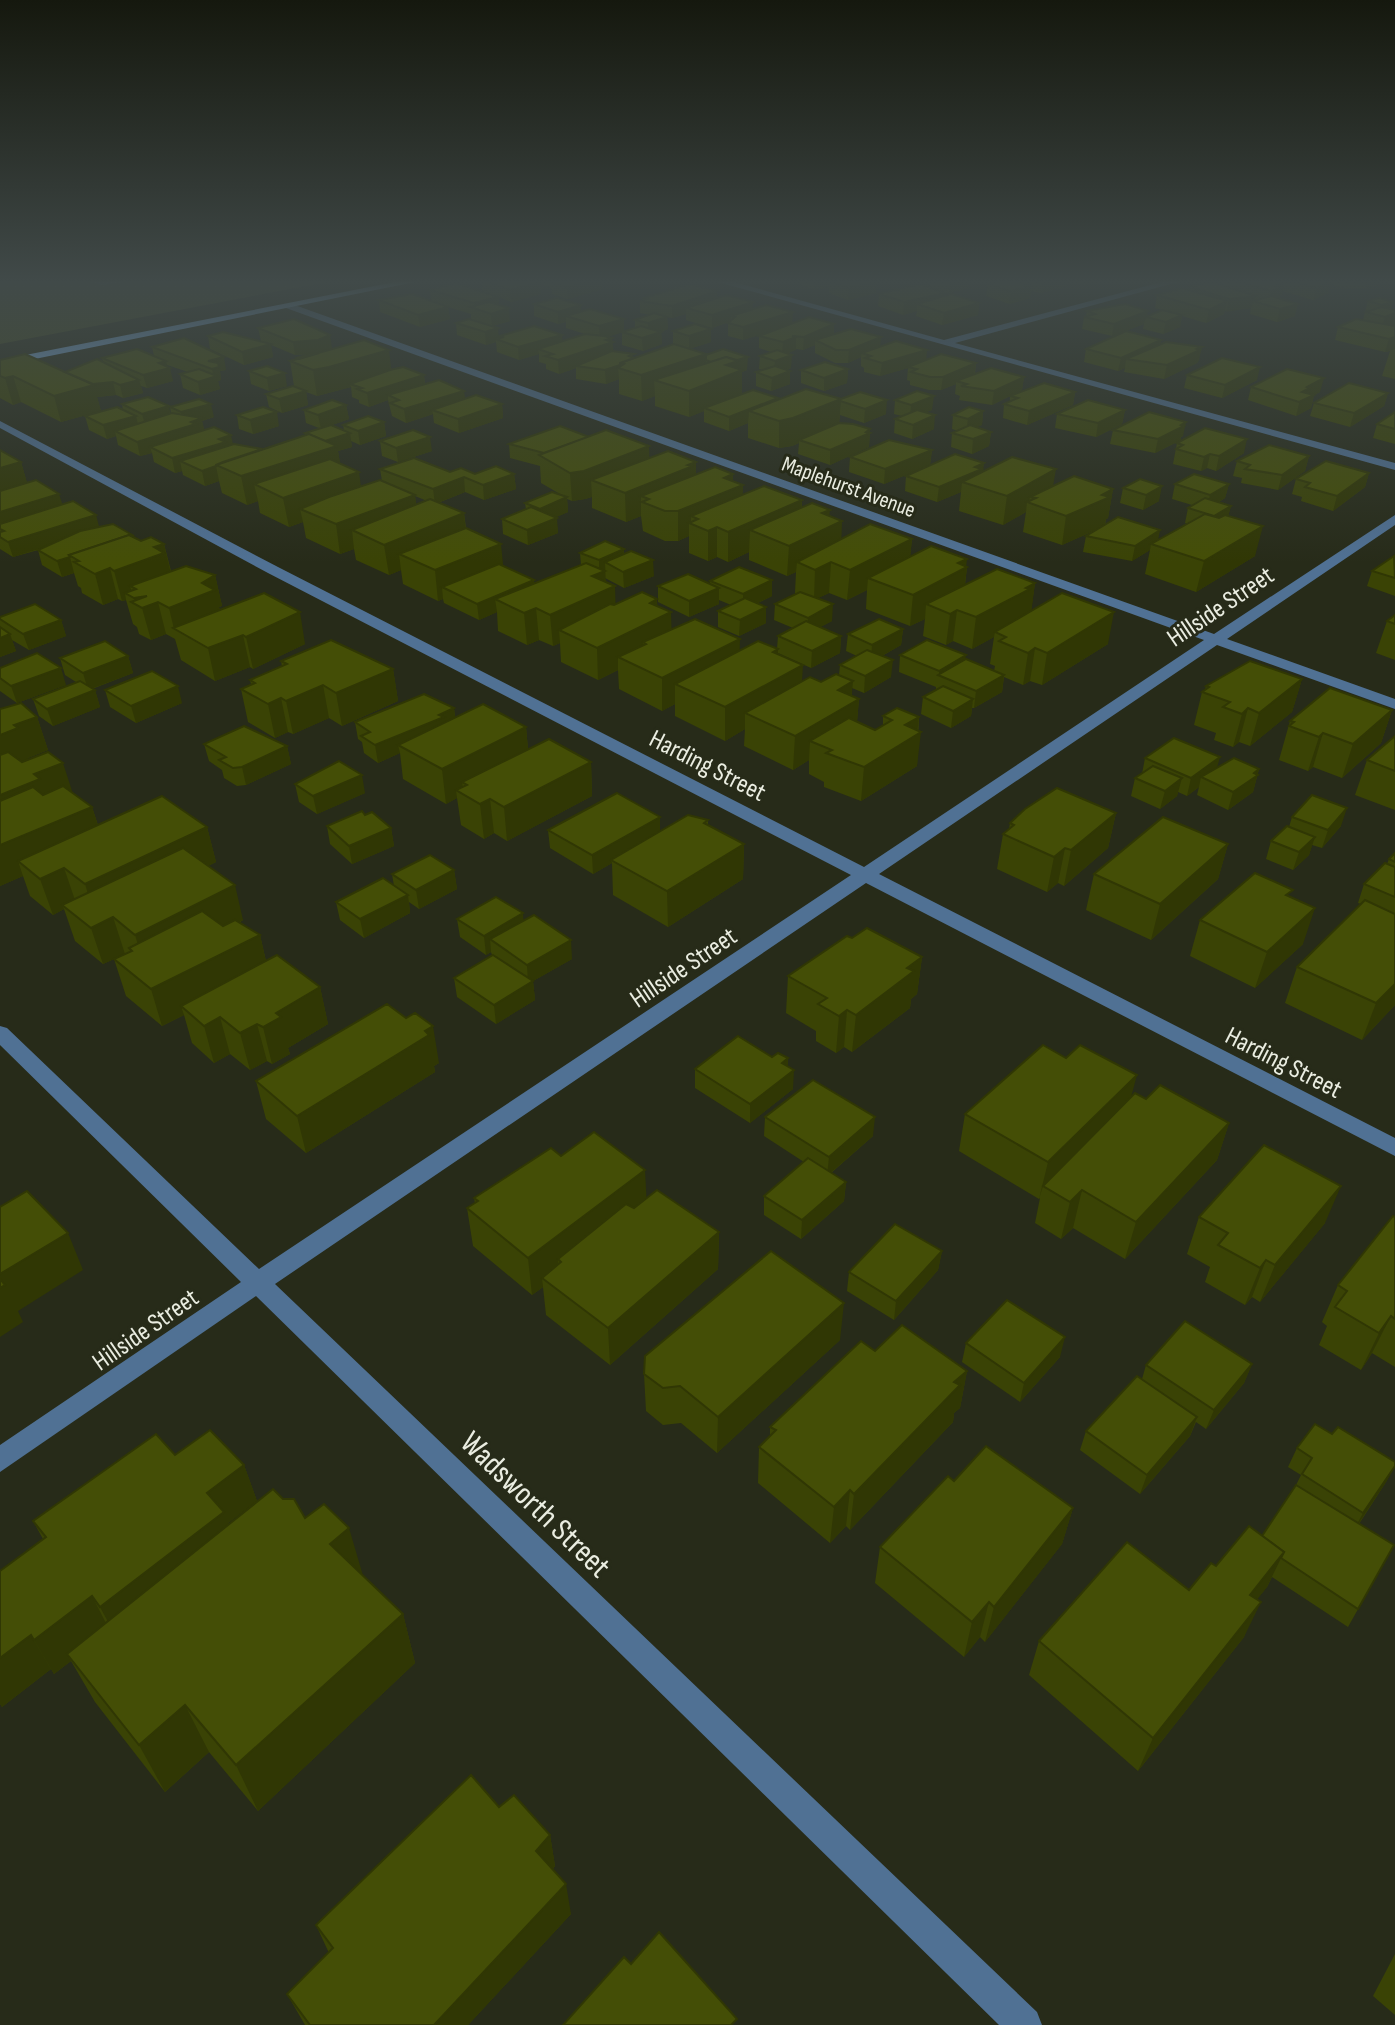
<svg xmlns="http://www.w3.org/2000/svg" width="1395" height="2025" viewBox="0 0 1395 2025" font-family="'Sofia Sans Condensed',sans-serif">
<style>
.green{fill:#434c1f}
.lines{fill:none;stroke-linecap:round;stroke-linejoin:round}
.lane{fill:#507194;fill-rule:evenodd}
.street{fill:#507194;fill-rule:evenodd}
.primary{fill:#81b8f3;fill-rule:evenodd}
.wall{fill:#3a4305;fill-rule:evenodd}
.shaded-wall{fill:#303704}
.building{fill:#444e06;stroke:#303704;stroke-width:2}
.labels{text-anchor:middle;stroke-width:6;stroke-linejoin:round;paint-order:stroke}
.far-street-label{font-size:22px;fill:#eaede1;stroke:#272b19}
.street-label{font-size:26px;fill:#eaede1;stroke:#272b19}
.near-street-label{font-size:32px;fill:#eaede1;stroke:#272b19}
</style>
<rect width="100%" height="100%" fill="#272b19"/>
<polygon class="green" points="0,279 343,279 0,344"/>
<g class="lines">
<polygon class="lane" points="79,279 145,279 102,285"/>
<g class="street">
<polygon points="707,279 723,279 944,340 1173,279 1189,279 955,343 1395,463 1395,470"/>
<polygon points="289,303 1214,634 1395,515 1395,525 1227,639 1395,699 1395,709 1217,645 879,874 1395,1138 1395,1156 866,883 275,1284 1037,2012 1042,2025 999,2025 256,1296 0,1472 0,1445 241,1282 0,1045 0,1026 7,1028 259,1269 851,875 268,573 0,428 0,421 278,567 864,867 1204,640 286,308"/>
</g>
<polygon class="primary" points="410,279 430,279 0,366 0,360"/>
</g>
<g class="wall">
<polygon points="482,279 602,279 602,289 568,299 552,294 551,288 540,284 541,294 511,302 499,297 499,305 510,321 492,326 499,338 500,338 500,336 563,341 585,334 566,328 566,322 558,324 534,316 534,304 581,305 581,311 624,331 635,328 635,320 650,315 640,313 640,301 644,300 644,298 717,298 792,323 834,324 834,334 926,360 976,363 975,374 1024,377 1022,390 992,405 959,400 960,396 955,394 956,384 941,390 929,390 910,385 910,381 907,380 908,368 880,376 864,372 864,368 861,366 861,357 848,363 835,363 815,353 815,345 803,350 796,349 787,354 791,368 787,370 790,384 771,391 756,386 756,372 763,370 759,369 760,356 771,352 759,348 759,336 768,332 743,340 728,336 728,323 729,322 712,328 686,320 686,314 672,318 667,317 668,329 661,332 662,344 643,351 622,345 622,332 607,337 612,342 613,351 634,358 674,344 747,370 742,372 742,394 778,398 777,400 806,389 886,414 864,423 840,415 839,423 870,429 869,447 830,465 798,454 799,443 792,446 779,448 748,438 748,423 729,431 704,422 704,411 689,417 655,406 655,396 642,401 619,394 619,379 606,384 576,379 576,368 559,374 546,369 546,364 539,362 539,354 519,360 497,352 496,342 486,345 457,335 456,323 471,320 471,314 448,307 450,319 420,327 380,312 379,300 431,301 430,290 482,291"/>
<polygon points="791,279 874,279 876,293 848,300 829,293 829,286 814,290 791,281"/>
<polygon points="931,279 970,279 969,288 949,293 942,292 945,296 979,303 978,315 942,325 916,316 917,311 903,315 878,306 879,294 930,287"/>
<polygon points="993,279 1107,279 1085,285 1068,280 1067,286 1041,293 1031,291 1030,298 1009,304 986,296 988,284 993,283"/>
<polygon points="1225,279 1378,279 1377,285 1364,289 1339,287 1330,284 1328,293 1313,300 1282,291 1279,298 1295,316 1277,322 1250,314 1251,308 1225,311 1224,314 1206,323 1182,316 1180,327 1163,334 1143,329 1144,324 1112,336 1082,329 1084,317 1086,316 1087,311 1148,316 1162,310 1155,308 1157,295 1189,291 1190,287 1223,286"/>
<polygon points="1368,301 1393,302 1391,309 1393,325 1395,326 1395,379 1382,376 1390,351 1385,352 1335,340 1338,327 1363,320"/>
<polygon points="258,328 332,348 321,353 392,369 424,375 425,385 465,398 502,404 503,418 459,433 434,423 433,414 406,423 392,416 388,400 369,407 359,403 359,400 352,397 351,387 317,396 306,392 308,405 282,413 269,407 266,394 294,386 290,361 297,359 297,358 310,354 295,355 271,345 273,357 244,365 210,349 208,336 267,343 261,341"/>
<polygon points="673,331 711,342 689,349 673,344"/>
<polygon points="1161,340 1160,345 1199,360 1197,363 1164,379 1124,372 1125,368 1118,371 1084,362 1086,349"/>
<polygon points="152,347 226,370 220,371 221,380 218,381 220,389 200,395 183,388 180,374 188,372 167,365 173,381 147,388 141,386 143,393 123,398 116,395 97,397 101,411 61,422 21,402 13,405 0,398 0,360 65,372 103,362 102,358 154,356"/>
<polygon points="848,369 847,383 824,391 801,383 801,370"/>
<polygon points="249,371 287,386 269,391 251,384"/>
<polygon points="1187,375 1257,380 1222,398 1184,388"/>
<polygon points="1251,387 1320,392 1314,395 1311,408 1296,416 1248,400"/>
<polygon points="1075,392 1073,405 1027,425 1003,418 1004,404 1010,402 1010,396"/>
<polygon points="1388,393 1384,406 1350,427 1310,416 1314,403"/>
<polygon points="895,400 932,410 926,412 934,429 912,439 894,433 895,419 902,416 894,414"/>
<path d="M122,404L171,413L170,407L214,417L202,421L204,430L233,444L262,449L305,435V433L319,428L306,423L304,410L346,405L349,419L332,425L344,430L343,425L384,422L386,436L360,445L351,441L352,447L338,451L340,464L361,486L382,481L380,469L475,474H514L516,489L484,500L465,492L438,503L464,513L466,528L503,566L534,580V583L581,565L580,553L624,554L654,576L624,588L605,578L606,582L616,605L658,606L672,630L740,650L777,649L778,636L793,628L774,620L775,604L797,594L795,593L796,572L787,576L749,560V552L728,562L717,557L708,561L689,553V536L678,541H665L643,531L641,516L626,522L592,508V497L585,499L572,501L567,499L568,512L556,517L558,533L528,545L503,534L502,519L526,509L525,503L560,494L541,483L540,466L510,458L509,444L649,458L696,475L733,481L743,485L742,495L802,500V508L829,516L841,539H912L910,557L967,567L965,585L1035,583L1031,611L1108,644L1042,685L1030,681L1023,685L1004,677L1002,692L974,708H972L971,716L951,728L921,714L923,697L936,690V687L899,672L900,655L965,660L994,671L995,666L990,664L994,637L972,649L953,641L946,645L923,636L925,619L910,626L866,609L867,590L847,600L829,593L818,598L832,621L820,627L841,636L840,653L811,668L778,653L802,682H821L839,675L840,665L857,656L846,651L848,634L903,629L901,645L882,656L891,677L864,693L852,688V696L859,699L857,722L875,730L883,725V716L919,717L917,766L861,801L824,787V782L809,774V760L793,770L744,746L745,729L725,741L675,716V704L662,711L619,689L618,670L598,680L561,662L560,643L553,646L539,640L527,645L498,631L497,612L479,620L444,603L443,599L438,601L403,584L401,570L389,575L356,560L354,549L340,554L306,538L303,522L289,527L260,513L258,501L247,505L222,493L219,481L205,486L183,475L182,471L175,473L154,462L152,453L140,456L118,445L116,436L107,439L89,430L85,416L123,410ZM415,496L427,501L416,505Z"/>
<polygon points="1125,410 1122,424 1096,437 1055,428 1057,414"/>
<polygon points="983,411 982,425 976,427 991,432 989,446 972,454 951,447 952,433 958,431 952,429 953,415"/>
<polygon points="1395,412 1395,444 1373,438 1377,424"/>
<polygon points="237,415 279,426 253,434 239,429"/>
<polygon points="1113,430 1183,436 1181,437 1181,440 1155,453 1110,444"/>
<polygon points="380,441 432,451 398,462 382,456"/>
<polygon points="1177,443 1244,453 1216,471 1207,468 1201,471 1173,464"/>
<polygon points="0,450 21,462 27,483 99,527 134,537 141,541 164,544 171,571 215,575 222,606 219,607 220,610 305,644 253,669 250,667 215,681 181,660 175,639 166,634 151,640 139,634 137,627 133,624 126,600 122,601 118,599 103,605 82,593 81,588 78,586 74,573 62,577 42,565 38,550 13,557 0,549"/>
<polygon points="932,450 930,465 884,484 849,472 850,457"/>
<polygon points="1309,456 1305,471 1278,490 1241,483 1242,478 1233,476 1237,461"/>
<polygon points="984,463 982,472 1053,486 1113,489 1108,518 1106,519 1105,525 1158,540 1188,524 1185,523 1188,508 1192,505 1172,499 1175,484 1229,484 1225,498 1219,502 1231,506 1228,516 1255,556 1196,592 1145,574 1150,550 1132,561 1083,552 1086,536 1098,529 1062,545 1023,532 1026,512 1003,525 959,511 961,492 937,502 905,491 906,476"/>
<polygon points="1369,473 1365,487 1333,511 1301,501 1302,497 1292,494 1296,479"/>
<polygon points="1140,479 1159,501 1143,510 1120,503 1123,488"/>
<polygon points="1395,556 1395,596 1367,586 1372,571"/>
<polygon points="710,581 772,596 758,603 766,623 739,636 718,627 718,611 731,605 719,600 719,604 689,617 658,602 658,586 710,584"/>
<polygon points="1395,615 1395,660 1376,653 1387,621"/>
<polygon points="0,617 61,620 66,636 29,650 12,640 16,651 0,657"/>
<polygon points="128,656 133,673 92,689 95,690 100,707 53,726 39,716 33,699 76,682 65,675 60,658"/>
<polygon points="281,661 393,669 398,701 342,726 329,718 293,734 288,732 275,738 248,722 241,689 251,684 250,680 282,666"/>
<polygon points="0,668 66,685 17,703 0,691"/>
<polygon points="1302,679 1292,712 1250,746 1239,742 1233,747 1214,740 1216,733 1194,725 1202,692 1205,690 1206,686"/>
<polygon points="105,690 182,703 136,723 110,707"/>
<polygon points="454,708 455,717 526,727 528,749 591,762 592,796 507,841 494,833 484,839 461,825 457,798 446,804 403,779 400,753 378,763 364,753 362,742 358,739 355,722"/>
<polygon points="0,709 37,717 48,750 28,758 28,760 92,807 98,825 207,827 216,862 208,866 243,920 239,923 260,935 266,961 320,987 328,1024 288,1048 290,1054 272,1064 267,1061 250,1070 230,1054 214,1063 192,1043 184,1015 162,1026 126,996 114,959 125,954 103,964 75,941 64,909 53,915 30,896 23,876 0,886"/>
<polygon points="1392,710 1381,743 1342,778 1313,767 1308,771 1279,760 1290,721"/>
<polygon points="1395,736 1395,810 1355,795 1367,760"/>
<polygon points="204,744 287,746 291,764 246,785 237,786 224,778 222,770 209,761"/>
<polygon points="1145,758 1217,768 1259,769 1253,792 1228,810 1197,795 1199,787 1187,796 1178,792 1177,796 1160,809 1131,796 1135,778 1142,774"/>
<polygon points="295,784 365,793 317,814 299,802"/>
<polygon points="1116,813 1108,848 1064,886 1058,883 1047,892 997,869 1003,834 1009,829 1010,823"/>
<polygon points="660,817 660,832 708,820 708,825 744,844 743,879 668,927 613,895 612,863 593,874 550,848 548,830"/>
<polygon points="1292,817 1341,826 1322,848 1312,845 1309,855 1293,870 1266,859 1271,841 1289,827"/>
<polygon points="327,826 391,828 394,846 352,864 330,844"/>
<polygon points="1228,844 1218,879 1151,940 1086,910 1094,874"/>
<polygon points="1395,853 1395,1005 1362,1040 1285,1003 1297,967 1361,904 1358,903 1364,884 1387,864 1389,859"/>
<polygon points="454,870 457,889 419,909 409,902 410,913 364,938 340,920 336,902 394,886 392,874"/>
<polygon points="1290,897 1303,944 1255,988 1190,956 1200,920"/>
<polygon points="457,919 523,920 572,959 533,981 535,1000 496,1024 457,997 454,978 492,955 491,952 486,955 460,937"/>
<polygon points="852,938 922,957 917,994 911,999 910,1008 852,1052 844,1047 836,1053 816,1041 816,1031 786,1013 788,976"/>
<polygon points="772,1057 788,1058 788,1067 793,1089 750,1123 695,1088 695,1069"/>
<polygon points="439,1063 434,1066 435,1072 306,1153 266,1119 256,1081"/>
<polygon points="1131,1096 1146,1099 1229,1123 1217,1160 1125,1259 1073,1228 1061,1239 1035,1223 1040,1198 1039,1199 959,1151 965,1114"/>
<polygon points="765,1117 873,1136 831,1173 846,1182 844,1201 801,1239 764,1215 764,1196 804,1162 764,1136"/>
<polygon points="561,1156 646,1198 719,1232 718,1269 610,1365 546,1315 543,1287 532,1295 473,1246 467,1208 475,1203 474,1198"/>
<polygon points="1199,1217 1325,1223 1260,1302 1252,1297 1245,1305 1205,1282 1210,1267 1187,1254"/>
<polygon points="1395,1217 1395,1367 1372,1353 1361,1370 1319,1345 1327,1326 1322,1322 1338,1285"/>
<polygon points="942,1251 938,1270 894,1320 847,1291 849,1272"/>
<polygon points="840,1340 717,1453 681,1423 663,1425 646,1411 644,1374"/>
<polygon points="966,1343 1060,1357 1020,1402 962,1362"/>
<polygon points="875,1351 967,1371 960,1408 954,1413 953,1422 850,1530 846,1526 830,1543 758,1483 759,1447 770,1436 770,1427"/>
<polygon points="1252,1364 1244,1383 1206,1429 1196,1422 1190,1436 1140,1494 1080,1450 1086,1431 1142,1379 1146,1365"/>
<polygon points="1332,1434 1395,1466 1386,1482 1359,1524 1394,1545 1348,1627 1272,1577 1267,1587 1257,1599 1244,1637 1138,1771 1029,1675 1039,1641 1189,1590 1216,1566 1263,1536 1296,1485 1301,1475 1288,1467 1297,1448"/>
<polygon points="175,1455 244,1465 257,1501 228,1523 229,1525 305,1518 403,1614 415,1663 258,1811 209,1752 165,1792 95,1702 71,1661 54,1674 51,1669 2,1707 0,1704 0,1571 43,1539 33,1521"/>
<polygon points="954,1481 1073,1508 1062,1544 985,1642 980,1637 964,1657 875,1583 880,1547"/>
<polygon points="499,1807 550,1835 555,1866 553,1869 571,1914 468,2025 305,2025 287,1994 329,1953 316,1925"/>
<polygon points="1395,1954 1395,2015 1373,1996"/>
</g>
<g class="shaded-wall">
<polygon points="593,279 602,279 602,289 568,299 567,287"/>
<polygon points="815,279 851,279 829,281 829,286 814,290"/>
<polygon points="956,279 970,279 969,288 949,293 950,281"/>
<polygon points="1049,279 1068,279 1067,286 1041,293 1043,281"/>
<polygon points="1085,279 1107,279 1085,285"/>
<polygon points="1367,279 1378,279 1377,285 1364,289"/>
<polygon points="877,281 876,293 848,300 849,288"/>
<polygon points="1331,281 1328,293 1313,300 1316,288"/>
<polygon points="540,282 541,294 511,302 510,290"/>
<polygon points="1284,283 1282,295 1280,295 1278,300 1268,303 1274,286"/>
<polygon points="1031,286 1030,298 1009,304 1011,291"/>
<polygon points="717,291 717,304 686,308 686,314 672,318 672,306"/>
<polygon points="945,293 944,305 917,304 917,311 903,315 904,302"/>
<polygon points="1256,296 1251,308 1226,312 1229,299"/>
<polygon points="498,297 500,309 475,309 474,303"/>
<polygon points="1227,301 1224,314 1206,323 1209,310"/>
<polygon points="753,302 752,314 735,317 731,316 731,321 712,328 712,315"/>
<polygon points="1393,302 1389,314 1379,315 1382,305"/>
<polygon points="979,303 978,315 942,325 944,313"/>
<polygon points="1298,304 1295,316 1277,322 1280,309"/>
<polygon points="581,305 581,317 566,316 566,322 558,324 558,312"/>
<polygon points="448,307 450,319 420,327 418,315"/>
<polygon points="509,308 510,321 492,326 491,314"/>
<polygon points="1148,311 1147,317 1146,317 1144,324 1112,336 1114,324"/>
<polygon points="793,312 792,325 743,340 743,327"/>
<polygon points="1395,313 1395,325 1381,329 1385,317"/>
<polygon points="1182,315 1180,327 1163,334 1166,322"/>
<polygon points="667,317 668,329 648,336 648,323"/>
<polygon points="624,319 624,332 600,339 599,326"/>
<polygon points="834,324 834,337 815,340 815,345 803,350 804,337"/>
<polygon points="498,328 499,341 496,339 496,342 486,345 485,332"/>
<polygon points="711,329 711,342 689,349 689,336"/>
<polygon points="661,332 662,344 643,351 642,338"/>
<polygon points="330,335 332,348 320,353 295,355 293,342"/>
<polygon points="562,335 563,347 538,349 539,354 519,360 518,347"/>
<polygon points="796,337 796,350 782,355 783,342"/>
<polygon points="881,337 880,350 862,353 861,357 848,363 849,350"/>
<polygon points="1395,337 1395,349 1385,352 1389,339"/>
<polygon points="612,338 614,355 576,366 576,368 559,374 558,360"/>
<polygon points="1161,340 1158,353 1126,359 1125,368 1118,371 1121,358"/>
<polygon points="271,344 273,357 244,365 242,352"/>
<polygon points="1202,347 1199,360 1197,363 1164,379 1167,365"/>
<polygon points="389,350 392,375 350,384 351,387 317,396 313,370"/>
<polygon points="927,350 926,363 880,376 882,363"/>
<polygon points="706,354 706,380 654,380 655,396 642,401 641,375"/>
<polygon points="792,355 791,368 774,374 775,361"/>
<polygon points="224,357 226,370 220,371 221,380 218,381 220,389 200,395 198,382 214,377 212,369 208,361"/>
<polygon points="748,357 747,370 742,372 742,396 704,408 704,411 689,417 689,391 723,365"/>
<polygon points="166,361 168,368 170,368 173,381 147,388 143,375 159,363"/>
<polygon points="976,363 974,376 956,381 956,384 941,390 943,377"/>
<polygon points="620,365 621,369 618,368 619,379 606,384 605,370"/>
<polygon points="1260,367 1257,380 1222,398 1225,385"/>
<polygon points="848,369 847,383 824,391 824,378"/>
<polygon points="790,371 790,384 771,391 772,378"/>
<polygon points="285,373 287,386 269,391 267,378"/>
<polygon points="424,375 425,388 388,395 388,400 369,407 367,393"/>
<polygon points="13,376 21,402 13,405 5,378"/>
<polygon points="1024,377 1022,390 992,405 994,391"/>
<polygon points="1324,378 1320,392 1307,398 1314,395 1311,408 1296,416 1302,392 1307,387"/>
<polygon points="139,380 143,393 123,398 120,385"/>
<polygon points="113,382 116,395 97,397 101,411 61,422 54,396 89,384"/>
<polygon points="306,391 308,405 282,413 279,399"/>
<polygon points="464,391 466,404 432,410 433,414 406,423 404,409"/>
<polygon points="1075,392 1073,405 1027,425 1029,411"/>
<polygon points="1388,393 1384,406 1350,427 1354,413"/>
<polygon points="934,396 932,410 910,419 911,405"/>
<polygon points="778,398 777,412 749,411 748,423 729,431 729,417"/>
<polygon points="841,399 839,426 799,440 799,443 792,446 779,448 779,421"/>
<polygon points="887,400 886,414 864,423 865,409"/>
<polygon points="211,404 214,417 202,421 205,432 150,447 152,453 140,456 137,442 184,426 181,412"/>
<polygon points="502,404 503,418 459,433 458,419"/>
<polygon points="346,405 349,419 321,429 318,415"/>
<polygon points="169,406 172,420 146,428 142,414"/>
<polygon points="1125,410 1122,424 1096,437 1098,423"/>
<polygon points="983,411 982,425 966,433 968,419"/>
<polygon points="277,412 279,426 253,434 250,420"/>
<polygon points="935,415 934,429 912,439 913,425"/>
<polygon points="136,416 139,429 115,431 116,436 107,439 103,425"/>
<polygon points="384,422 386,436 360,445 358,431"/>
<polygon points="1186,422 1183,436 1181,437 1181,440 1155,453 1158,439"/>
<polygon points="870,429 869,447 830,465 830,450"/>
<polygon points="991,432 989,446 972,454 973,439"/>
<polygon points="350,433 352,447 338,451 342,474 254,484 258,501 247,505 241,476 324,441"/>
<polygon points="231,435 234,449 180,461 182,471 175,473 172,458"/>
<polygon points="430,437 432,451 398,462 396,448"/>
<polygon points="1247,439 1244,453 1216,471 1219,456"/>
<polygon points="649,446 650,474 591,480 592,497 585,499 572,501 570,473"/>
<polygon points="932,450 930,465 884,484 885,469"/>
<polygon points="1210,454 1207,468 1201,471 1204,457"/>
<polygon points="1309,456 1305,471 1278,490 1282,475"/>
<polygon points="21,462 29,490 0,499 0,468"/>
<polygon points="696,462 696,490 649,499 641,496 641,516 626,522 625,493"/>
<polygon points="984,463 982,477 962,482 961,492 937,502 939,487"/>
<polygon points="216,466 219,481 205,486 202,471"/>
<polygon points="1056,469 1051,498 1036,498 1030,497 1029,503 1027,502 1026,512 1003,525 1007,496"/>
<polygon points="359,472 363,501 300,509 303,522 289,527 283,498"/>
<polygon points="1369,473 1365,487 1333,511 1337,496"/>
<polygon points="514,474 516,489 484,500 483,485"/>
<polygon points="733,474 733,489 743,485 742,514 698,519 691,516 691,524 689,523 689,536 678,541 678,511 724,478"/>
<polygon points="464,477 465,492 435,504 433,489"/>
<polygon points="1229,484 1225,498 1206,510 1210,495"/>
<polygon points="1162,486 1159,501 1143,510 1146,495"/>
<polygon points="1113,489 1108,518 1106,519 1104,526 1062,545 1066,516"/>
<polygon points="59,494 64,509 0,529 0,512"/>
<polygon points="415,495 419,524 352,530 354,549 340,554 336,524"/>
<polygon points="567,497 568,512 541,524 540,509"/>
<polygon points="802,500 801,529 750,530 749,552 728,562 728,532"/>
<polygon points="1231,506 1227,521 1210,531 1214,516"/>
<polygon points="830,510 828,528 842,521 841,551 797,562 796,572 787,576 789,546 822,513"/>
<polygon points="464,513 467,543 399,554 401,570 389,575 384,545"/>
<polygon points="96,515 100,530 13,557 8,542"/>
<polygon points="557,518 558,533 528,545 527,530"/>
<polygon points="1263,526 1255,556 1196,592 1204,561"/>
<polygon points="717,527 717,557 708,561 708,531"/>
<polygon points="1160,530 1157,546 1151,544 1150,550 1132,561 1135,546"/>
<polygon points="912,539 909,569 868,578 867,590 847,600 850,570"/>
<polygon points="164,544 171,574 136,589 130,586 133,597 125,593 126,600 122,601 114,571 154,547"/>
<polygon points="501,544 504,574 442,587 443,599 438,601 435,570"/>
<polygon points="624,549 624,565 605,562 606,590 615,586 616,618 559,630 560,643 553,646 550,615 592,576 599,573 599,560"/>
<polygon points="70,557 74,573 62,577 57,561"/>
<polygon points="967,559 966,568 967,567 963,598 926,604 925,619 910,626 913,595 958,563"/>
<polygon points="653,560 654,576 624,588 623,572"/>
<polygon points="831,562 829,593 814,600 815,570"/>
<polygon points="110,568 118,599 103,605 95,574"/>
<polygon points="215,575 222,606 219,607 222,621 174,629 169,608 202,583"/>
<polygon points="534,580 535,596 495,599 497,612 479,620 477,604"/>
<polygon points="772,580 772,596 743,610 743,594"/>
<polygon points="1035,583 1031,614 995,632 994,637 972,649 976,617"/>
<polygon points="719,588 719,604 689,617 689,601"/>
<polygon points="147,596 158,602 166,634 151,640 142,608 136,605 134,598"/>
<polygon points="657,599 658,619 671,612 672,644 646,644 643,642 644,658 618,657 618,670 598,680 597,648 650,603"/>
<polygon points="833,604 832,621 807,634 808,618"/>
<polygon points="766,607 766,623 739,636 740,620"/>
<polygon points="536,608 539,640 527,645 524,613"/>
<polygon points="957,610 953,641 946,645 950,614"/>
<polygon points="300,612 305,644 253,669 246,637"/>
<polygon points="1114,612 1108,644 1042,685 1047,653"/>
<polygon points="61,620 66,636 29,650 23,634"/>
<polygon points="903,629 901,645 871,662 872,645"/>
<polygon points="10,634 16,651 0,657 0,638"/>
<polygon points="243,635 250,667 215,681 208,648"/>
<polygon points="841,636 840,653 811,668 812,651"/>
<polygon points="740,639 739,671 675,684 675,704 662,711 662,678"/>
<polygon points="1035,648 1030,681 1023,685 1028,653"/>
<polygon points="778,649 777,679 803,665 801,697 745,713 745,729 725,741 725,707 773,652"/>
<polygon points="966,655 963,672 939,675 939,671"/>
<polygon points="128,656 133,673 88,690 83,673"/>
<polygon points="893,660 891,677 864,693 865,676"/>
<polygon points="61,668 66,685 17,703 11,686"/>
<polygon points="393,669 398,701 342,726 336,693"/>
<polygon points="1004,675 1002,692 974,708 976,691"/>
<polygon points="1302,679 1292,712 1250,746 1259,713"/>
<polygon points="853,681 851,704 859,699 856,732 810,741 809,760 793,770 795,736 838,690"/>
<polygon points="323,685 329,718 293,734 286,701"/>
<polygon points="178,686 182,703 136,723 131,706"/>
<polygon points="95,690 100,707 53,726 47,709"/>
<polygon points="281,698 288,732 275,738 268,704"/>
<polygon points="973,699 971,716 951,728 953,711"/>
<polygon points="454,708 456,725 398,745 400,753 378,763 375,745"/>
<polygon points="1248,708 1239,742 1233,747 1242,714"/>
<polygon points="1392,710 1381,743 1342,778 1353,744"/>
<polygon points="37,717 48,750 28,758 29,762 0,773 0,735 14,725"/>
<polygon points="919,717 917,734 921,732 917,766 861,801 864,767 905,725"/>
<polygon points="526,727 529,761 467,785 462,782 464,794 456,790 457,798 446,804 442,769"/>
<polygon points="1323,733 1313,767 1308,771 1319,737"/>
<polygon points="287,746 291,764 246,785 242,767"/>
<polygon points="1220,757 1215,775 1201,777 1199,787 1187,796 1191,778"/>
<polygon points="591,762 592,796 507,841 504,807"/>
<polygon points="63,763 74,797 0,835 0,795 34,774"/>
<polygon points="1259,769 1253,792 1228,810 1233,792"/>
<polygon points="362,775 365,793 317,814 313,796"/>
<polygon points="1182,778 1177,796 1160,809 1165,791"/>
<polygon points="490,799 494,833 484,839 480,804"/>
<polygon points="92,807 103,841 18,861 23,876 0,886 0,845"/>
<polygon points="1347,808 1341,826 1322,848 1328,830"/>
<polygon points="1116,813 1108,848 1064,886 1071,850"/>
<polygon points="660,817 660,835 611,860 612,863 593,874 592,855"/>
<polygon points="207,827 216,862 96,920 85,884"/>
<polygon points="391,828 394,846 352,864 349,846"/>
<polygon points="1315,837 1309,855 1293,870 1299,852"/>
<polygon points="744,844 743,879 668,927 667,891"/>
<polygon points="1228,844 1218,879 1151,940 1160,904"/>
<polygon points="1065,848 1058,883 1047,892 1054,857"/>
<polygon points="64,868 76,903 62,905 64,909 53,915 40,879"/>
<polygon points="454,870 457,889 419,909 416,890"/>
<polygon points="235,885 243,920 146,971 135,935"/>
<polygon points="408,895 410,913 364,938 360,919"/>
<polygon points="1315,908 1303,944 1255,988 1267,952"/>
<polygon points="523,913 524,932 490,939 491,952 486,955 484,936"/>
<polygon points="113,917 125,954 103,964 91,928"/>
<polygon points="260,935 268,971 181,1006 184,1015 162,1026 151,989"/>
<polygon points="571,940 572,959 533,981 535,1000 496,1024 494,1005 528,984 527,965"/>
<polygon points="922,957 917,994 911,999 910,1008 852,1052 856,1015 907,968"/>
<polygon points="1395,984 1395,1005 1362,1040 1376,1003"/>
<polygon points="320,987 328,1024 288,1048 290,1054 272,1064 263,1027 276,1013"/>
<polygon points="847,1010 844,1047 836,1053 839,1016"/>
<polygon points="220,1017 230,1054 214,1063 204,1026"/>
<polygon points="257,1024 267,1061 250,1070 240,1033"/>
<polygon points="433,1026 439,1063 434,1066 435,1072 306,1153 297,1116"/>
<polygon points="788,1058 788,1075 794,1070 793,1089 750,1123 750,1104 782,1063"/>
<polygon points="1137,1075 1127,1112 1043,1186 1039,1199 1048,1162"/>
<polygon points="875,1117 873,1136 827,1176 829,1157"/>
<polygon points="1229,1123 1217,1160 1125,1259 1136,1222"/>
<polygon points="645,1170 647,1208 561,1262 558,1259 559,1275 542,1278 543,1287 532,1295 528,1258"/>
<polygon points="846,1182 844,1201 801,1239 802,1220"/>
<polygon points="1341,1186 1325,1223 1260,1302 1275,1265"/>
<polygon points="1082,1190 1073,1228 1061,1239 1070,1202"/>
<polygon points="719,1232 718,1269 610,1365 608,1328"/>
<polygon points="68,1233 83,1270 18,1311 23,1322 0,1337 0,1274"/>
<polygon points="942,1251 938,1270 894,1320 896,1301"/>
<polygon points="1266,1260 1252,1297 1245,1305 1260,1268"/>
<polygon points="844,1303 840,1340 717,1453 718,1417"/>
<polygon points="1391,1316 1372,1353 1361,1370 1379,1333"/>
<polygon points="1065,1337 1060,1357 1020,1402 1024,1383"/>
<polygon points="1252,1364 1244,1383 1206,1429 1214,1410"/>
<polygon points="967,1371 960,1408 954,1413 953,1422 850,1530 854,1494 954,1382"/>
<polygon points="1197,1417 1190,1436 1140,1494 1147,1475"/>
<polygon points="244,1465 257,1501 228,1523 238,1548 119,1642 100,1607 207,1493"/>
<polygon points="1395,1466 1386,1482 1353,1532 1363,1513"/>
<polygon points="850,1490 846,1526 830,1543 834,1507"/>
<polygon points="1073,1508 1062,1544 985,1642 994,1607"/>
<polygon points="349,1528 364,1579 330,1544"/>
<polygon points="1284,1552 1267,1587 1233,1630 1250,1595"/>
<polygon points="92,1596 110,1631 67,1654 71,1661 54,1674 34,1640"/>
<polygon points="989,1602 980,1637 964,1657 972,1622"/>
<polygon points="1261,1602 1244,1637 1138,1771 1153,1738"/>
<polygon points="403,1614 415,1663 258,1811 236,1765"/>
<polygon points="31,1635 51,1669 2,1707 0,1704 0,1658"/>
<polygon points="185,1705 209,1752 165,1792 139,1745"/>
<polygon points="550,1835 555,1866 542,1881 536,1851"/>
<polygon points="566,1884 571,1914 468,2025 434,2025"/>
</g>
<g class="building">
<polygon points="482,279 532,279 540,282 510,290"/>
<polygon points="559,279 593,279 567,287 551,282"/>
<polygon points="834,279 872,279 877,281 849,288 829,281"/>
<polygon points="1006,279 1010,279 1031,286 1011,291 988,284"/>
<polygon points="1229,279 1271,279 1284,283 1274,286 1281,288 1271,291"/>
<polygon points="1286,279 1326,279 1331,281 1316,288"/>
<polygon points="1211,282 1256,296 1229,299 1190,287"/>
<polygon points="456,283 498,297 474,303 430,290"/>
<polygon points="689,284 717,291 672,306 640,301 647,299 644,298"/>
<polygon points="920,284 945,293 904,302 879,294"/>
<polygon points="1182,288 1227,301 1209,310 1157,295"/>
<polygon points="412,294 448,307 418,315 379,300"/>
<polygon points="951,294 979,303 944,313 917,304"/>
<polygon points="726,295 753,302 712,315 686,308"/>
<polygon points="1271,296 1298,304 1280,309 1253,301"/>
<polygon points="557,298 581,305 558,312 534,304"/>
<polygon points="1379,298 1393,302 1382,305 1368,301"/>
<polygon points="489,302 509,308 491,314 470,307"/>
<polygon points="1125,304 1148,311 1114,324 1084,317 1095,314 1087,311"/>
<polygon points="766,305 793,312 743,327 728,323 735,317 731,316"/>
<polygon points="1381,307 1395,310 1395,313 1385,317 1366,312"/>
<polygon points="590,309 624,319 599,326 566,316"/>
<polygon points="1162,310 1182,315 1166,322 1146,317"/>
<polygon points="654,313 667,317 648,323 635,320"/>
<polygon points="809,317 834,324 804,337 792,336 796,337 783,342 759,336"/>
<polygon points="294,319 330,335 318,340 293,342 258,328"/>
<polygon points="469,319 498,328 485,332 456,323"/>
<polygon points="1356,319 1395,326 1395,337 1389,339 1338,327"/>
<polygon points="695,324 711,329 689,336 673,331"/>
<polygon points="534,326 562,335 518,347 496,339 504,337 500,336"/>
<polygon points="641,326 661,332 642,338 622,332"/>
<polygon points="851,329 881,337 849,350 836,350 815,340"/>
<polygon points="1126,331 1161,340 1121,358 1086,349"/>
<polygon points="223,332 271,344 242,352 208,336"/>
<polygon points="585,334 604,336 612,338 606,340 613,342 558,360 545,356 553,354 538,349"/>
<polygon points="184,338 224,357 208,361 218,363 219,367 212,369 152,347"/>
<polygon points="364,340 389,350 329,367 313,370 290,361"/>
<polygon points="896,341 927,350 882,363 865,358 871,356 862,353"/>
<polygon points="1166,342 1202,347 1197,349 1200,350 1167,365 1126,359"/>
<polygon points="674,344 706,354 641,375 618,368 624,364 620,363"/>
<polygon points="137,349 166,361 159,363 170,368 143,375 102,358"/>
<polygon points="723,349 748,357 737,360 726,357 711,362 706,360 706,355"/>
<polygon points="777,350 792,355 775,361 760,356"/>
<polygon points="612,351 634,354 629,356 634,358 620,363 620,365 605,370 576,366"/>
<polygon points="313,353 316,354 299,359 297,358"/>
<polygon points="25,354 94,385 54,396 13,376 5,378 0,376 0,360"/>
<polygon points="941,354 976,363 943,377 930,377 911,372 917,369 908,367"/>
<polygon points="726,357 738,361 726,365 742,370 689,391 654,380"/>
<polygon points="1222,358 1260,367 1225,385 1187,375"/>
<polygon points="97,359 139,380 120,385 113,382 93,384 65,372"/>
<polygon points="825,362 848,369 824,378 801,370"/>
<polygon points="267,366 285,373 267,378 249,371"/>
<polygon points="775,366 790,371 772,378 756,372"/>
<polygon points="403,367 424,375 367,393 357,389 362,388 350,384 390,370"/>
<polygon points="991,368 1024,377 994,391 961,386 967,384 956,381"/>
<polygon points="199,369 217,376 198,382 180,374"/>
<polygon points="1287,369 1324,378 1307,387 1310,388 1302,392 1314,395 1299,402 1251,387"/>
<polygon points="439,380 464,391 404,409 390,403 399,400 388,395"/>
<polygon points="1044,383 1075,392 1029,411 1004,404 1018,398 1010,396"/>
<polygon points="1349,383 1388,393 1354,413 1314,403"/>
<polygon points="293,386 306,391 279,399 266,394"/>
<polygon points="806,389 841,399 793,418 779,421 749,411"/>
<polygon points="753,390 778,398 729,417 704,408"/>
<polygon points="917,391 934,396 911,405 895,400"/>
<polygon points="860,392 887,400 865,409 840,401 841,399 838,400"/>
<polygon points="476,395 502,404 458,419 432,410"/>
<polygon points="148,397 169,406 142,414 122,404"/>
<polygon points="199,399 211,404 181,412 170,407"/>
<polygon points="332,400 346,405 318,415 304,410"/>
<polygon points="1088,400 1125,410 1098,423 1057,414"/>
<polygon points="117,407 136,416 103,425 85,416"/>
<polygon points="263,407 277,412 250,420 237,415"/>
<polygon points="969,407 983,411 968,419 953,415"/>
<polygon points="917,410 935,415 913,425 895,419"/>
<polygon points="1149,412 1186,422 1181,425 1184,426 1158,439 1113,430"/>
<polygon points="1395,412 1395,429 1377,424"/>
<polygon points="172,413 202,418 191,422 196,424 137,442 115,431"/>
<polygon points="368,416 384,422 358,431 343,425"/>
<polygon points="839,423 853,424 870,429 866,432 870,433 830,450 799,440"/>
<polygon points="331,425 350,433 325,441 305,433"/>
<polygon points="970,425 991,432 973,439 952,433"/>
<polygon points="560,426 589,437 544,453 509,444"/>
<polygon points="214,427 231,435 219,439 226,442 172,458 150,447"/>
<polygon points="1205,428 1247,439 1219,456 1210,454 1204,457 1176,449 1183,445 1177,443"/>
<polygon points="413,430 430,437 396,448 380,441"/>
<polygon points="606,430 649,446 584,471 570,473 539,455"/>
<polygon points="309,434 337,446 241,476 216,465"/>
<polygon points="889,440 932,450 885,469 850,457"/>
<polygon points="234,444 262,449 223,462 216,465 216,466 202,471 180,461"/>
<polygon points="1269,445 1309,456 1282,475 1245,469 1250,465 1237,461"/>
<polygon points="0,450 21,462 0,468"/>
<polygon points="668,451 696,462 688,465 693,466 625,493 591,480"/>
<polygon points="955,454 984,463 975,467 982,469 939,487 906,476"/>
<polygon points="1012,457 1056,469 1007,496 962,482"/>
<polygon points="414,458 450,472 461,468 475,474 496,466 514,474 483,485 464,477 433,489 380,469"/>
<polygon points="330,459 359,472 283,498 254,484"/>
<polygon points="1326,461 1369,473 1337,496 1305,487 1310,483 1296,479"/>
<polygon points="715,467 733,474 724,478 743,485 678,511 665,511 642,502 649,499 641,496"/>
<polygon points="1194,474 1229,484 1210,495 1175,484"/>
<polygon points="1074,476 1113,489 1102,495 1110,497 1066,516 1027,502 1036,498 1030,497"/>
<polygon points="1140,479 1162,486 1146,495 1123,488"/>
<polygon points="36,480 59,494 0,512 0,491"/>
<polygon points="380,480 415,495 336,524 300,509 329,497"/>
<polygon points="764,486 802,500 728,532 717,527 708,531 689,523 698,519 691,516"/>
<polygon points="552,492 567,497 540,509 525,503"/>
<polygon points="1205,498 1231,506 1214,516 1188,508"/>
<polygon points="430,499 464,513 384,545 352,530"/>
<polygon points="73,501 96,515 8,542 0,537 0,532 4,531 0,529 0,524"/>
<polygon points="812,503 830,510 822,513 842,521 789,546 750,530"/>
<polygon points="531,507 557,518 527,530 502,519"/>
<polygon points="1205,514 1219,518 1225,515 1263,526 1204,561 1151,544"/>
<polygon points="1118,517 1160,530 1135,546 1086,536"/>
<polygon points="113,524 134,536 129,535 69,555 70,557 57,561 38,550 80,531"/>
<polygon points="870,524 912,539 850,570 831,562 815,570 797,562"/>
<polygon points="466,528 501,544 435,570 399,554"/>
<polygon points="129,535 141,541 151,537 164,544 154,547 164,553 114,571 110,568 95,574 74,562 79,561 69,555"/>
<polygon points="605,541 624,549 599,560 580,553"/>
<polygon points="931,546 967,559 958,563 967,567 913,595 868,578"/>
<polygon points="631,551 653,560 623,572 605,562"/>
<polygon points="1394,556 1395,578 1372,571"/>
<polygon points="586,563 605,571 592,576 615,586 550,615 536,608 524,613 495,599"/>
<polygon points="499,564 534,580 477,604 442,587"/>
<polygon points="186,566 215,575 202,583 215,590 169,608 158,602 142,608 131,602 147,596 134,598 125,593 136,589 130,586"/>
<polygon points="739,567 772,580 743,594 710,581"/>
<polygon points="997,569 1035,583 1026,588 1030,589 976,617 957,610 950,614 926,604"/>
<polygon points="688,574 719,588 689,601 658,586"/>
<polygon points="642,592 657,599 650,603 671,612 597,648 559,630 610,604 614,605"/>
<polygon points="800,592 833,604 808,618 775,604"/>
<polygon points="264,593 300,612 246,637 243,635 208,648 173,628"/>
<polygon points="1062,593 1114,612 1047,653 1035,648 1028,653 999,641 1006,637 995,632"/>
<polygon points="745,598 766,607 740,620 718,611"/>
<polygon points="35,604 61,620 23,634 0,619 0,617"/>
<polygon points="1395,615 1395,624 1387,621"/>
<polygon points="695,619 740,639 662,678 618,657 646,644 643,642"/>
<polygon points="879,619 903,629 872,645 848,634"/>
<polygon points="806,621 841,636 812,651 778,636"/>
<polygon points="0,627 10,634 0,638"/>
<polygon points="331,640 393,669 336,693 323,685 286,701 281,698 268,704 241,689 255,683 250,680 287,664 281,661"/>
<polygon points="927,640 966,655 939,671 900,655"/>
<polygon points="105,641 128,656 83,673 60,658"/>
<polygon points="758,641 778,649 773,652 803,665 725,707 675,684"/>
<polygon points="867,650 893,660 865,676 840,665"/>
<polygon points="37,653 61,668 11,686 0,678 0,668"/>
<polygon points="966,659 1004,675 976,691 938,675"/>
<polygon points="1250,661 1302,679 1259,713 1248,708 1242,714 1223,707 1230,702 1202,692 1209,687 1206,686"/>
<polygon points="152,671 178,686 131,706 105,690"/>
<polygon points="836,674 853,681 838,690 859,699 795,736 745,713 810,677 821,682"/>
<polygon points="80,681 95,690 47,709 33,699"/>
<polygon points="943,686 973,699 953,711 923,697"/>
<polygon points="1330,688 1392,710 1353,744 1323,733 1319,737 1289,726 1294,722 1290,721"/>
<polygon points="424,694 454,708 439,715 444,717 375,745 361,736 370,732 355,722"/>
<polygon points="21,703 37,717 14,725 18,728 0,735 0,709"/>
<polygon points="483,704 526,727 442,769 398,745"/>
<polygon points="897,708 919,717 905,725 921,732 864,767 826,753 832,750 810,741 849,718 875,730 892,720 883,716"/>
<polygon points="244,726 287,746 242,767 233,768 219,760 226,757 204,744"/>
<polygon points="1395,736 1395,771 1367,760"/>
<polygon points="1174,738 1220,757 1191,778 1145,758"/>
<polygon points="549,739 591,762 504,807 490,799 480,804 456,790 467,785 462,782"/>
<polygon points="8,752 22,762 48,752 63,763 34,774 40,779 0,795 0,755"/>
<polygon points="1234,758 1259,769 1254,773 1258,775 1233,792 1201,777"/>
<polygon points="339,761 362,775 313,796 295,784"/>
<polygon points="1153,766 1182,778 1165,791 1135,778"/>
<polygon points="63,786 92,807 0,845 0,801 33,787 43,795"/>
<polygon points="1057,788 1116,813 1071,850 1065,848 1054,857 1003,834 1014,825 1010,823 1025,809"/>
<polygon points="617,793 660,817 592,855 548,830"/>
<polygon points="1312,795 1347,808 1328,830 1292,817"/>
<polygon points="162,796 207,827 85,884 64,868 40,879 18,861"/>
<polygon points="362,811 365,815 372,812 391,828 349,846 327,826"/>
<polygon points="688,815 708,820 704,823 744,844 667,891 611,860"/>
<polygon points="1163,817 1228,844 1160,904 1094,874"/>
<polygon points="1287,826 1315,837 1299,852 1271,841"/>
<polygon points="183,848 235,885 135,935 113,917 91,928 62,905"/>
<polygon points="1395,853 1395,862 1389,859"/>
<polygon points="430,855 454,870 416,890 392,874"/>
<polygon points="1385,863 1395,867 1395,897 1364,884"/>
<polygon points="1255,873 1293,890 1286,895 1315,908 1267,952 1200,920"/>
<polygon points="383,878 408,895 360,919 336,902"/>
<polygon points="496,897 523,913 484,936 457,919"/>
<polygon points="1365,900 1395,914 1395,984 1376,1003 1297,967"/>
<polygon points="202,911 223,926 235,920 260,935 151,989 114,959 132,951 129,948"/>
<polygon points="534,915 571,940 527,965 490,939"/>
<polygon points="867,928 922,957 907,968 914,971 856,1015 847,1010 839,1016 818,1004 827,998 788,976 847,936 852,938"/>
<polygon points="277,955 320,987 276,1013 281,1017 263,1027 257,1024 240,1033 220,1017 204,1026 181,1006"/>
<polygon points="493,955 533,981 494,1005 454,978"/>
<polygon points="387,1004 406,1018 415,1013 433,1026 425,1031 429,1035 297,1116 256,1081"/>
<polygon points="738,1036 772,1057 778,1053 788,1058 782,1063 794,1070 750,1104 695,1069"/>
<polygon points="1043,1045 1066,1058 1080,1045 1137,1075 1048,1162 965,1114"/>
<polygon points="813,1080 875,1117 829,1157 765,1117"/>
<polygon points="1160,1085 1229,1123 1136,1222 1082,1190 1070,1202 1043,1186 1135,1093 1146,1099"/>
<polygon points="594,1132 645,1170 528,1258 467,1208 478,1201 474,1198 551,1148 561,1156"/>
<polygon points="1264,1145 1341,1186 1275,1265 1266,1260 1260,1268 1218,1245 1228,1233 1199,1217"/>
<polygon points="808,1158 846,1182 802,1220 764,1196"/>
<polygon points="657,1190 719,1232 608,1328 542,1278 561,1262 558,1259 626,1204 634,1208"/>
<polygon points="27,1191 68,1233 0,1274 0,1207"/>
<polygon points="1393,1216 1395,1217 1395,1319 1391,1316 1379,1333 1335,1307 1347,1291 1338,1285"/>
<polygon points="895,1224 942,1251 896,1301 849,1272"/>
<polygon points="771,1251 844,1303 718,1417 680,1386 663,1388 644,1374 645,1356"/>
<polygon points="0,1279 5,1285 0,1288"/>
<polygon points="1007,1300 1065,1337 1024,1383 966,1343"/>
<polygon points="1185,1321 1252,1364 1214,1410 1146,1365"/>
<polygon points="902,1325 967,1371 954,1382 960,1385 854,1494 850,1490 834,1507 759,1447 776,1430 770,1427 861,1341 875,1351"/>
<polygon points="1137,1376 1197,1417 1147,1475 1086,1431"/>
<polygon points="1315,1424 1332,1434 1338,1427 1395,1462 1395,1466 1363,1513 1302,1474 1312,1458 1297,1448"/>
<polygon points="210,1430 244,1465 207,1493 224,1512 100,1607 92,1596 34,1640 31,1635 0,1658 0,1571 46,1537 33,1521 156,1434 175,1455"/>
<polygon points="986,1446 1073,1508 994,1607 989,1602 972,1622 880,1547 948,1476 954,1481"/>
<polygon points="1296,1485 1394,1545 1358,1609 1281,1558 1284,1552 1262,1536"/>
<polygon points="273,1489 283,1499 294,1499 305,1518 324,1504 349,1528 330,1544 403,1614 236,1765 185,1705 139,1745 67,1654"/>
<polygon points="1249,1526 1284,1552 1250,1595 1261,1602 1153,1738 1039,1641 1127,1542 1189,1590 1211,1563 1216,1566"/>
<polygon points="471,1775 499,1807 514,1795 550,1835 536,1851 566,1884 434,2025 310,2025 287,1994 333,1948 316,1925"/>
<polygon points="659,1932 737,2019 731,2025 563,2025 624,1957 631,1964"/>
</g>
<linearGradient id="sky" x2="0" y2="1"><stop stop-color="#15180e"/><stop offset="0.5" stop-color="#414a49"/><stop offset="1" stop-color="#414a49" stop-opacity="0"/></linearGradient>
<rect width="1395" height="563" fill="url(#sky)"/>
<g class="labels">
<g class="far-street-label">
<text transform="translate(849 486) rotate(20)" y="8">Maplehurst Avenue</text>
</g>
<g class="street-label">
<text transform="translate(1220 606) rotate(-34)" y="9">Hillside Street</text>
<text transform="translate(708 765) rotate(27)" y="9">Harding Street</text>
<text transform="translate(683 967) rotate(-34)" y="9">Hillside Street</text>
<text transform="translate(1284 1062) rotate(27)" y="9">Harding Street</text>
<text transform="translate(145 1329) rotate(-35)" y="9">Hillside Street</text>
</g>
<g class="near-street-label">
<text transform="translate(536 1504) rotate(44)" y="11">Wadsworth Street</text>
</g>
</g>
</svg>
